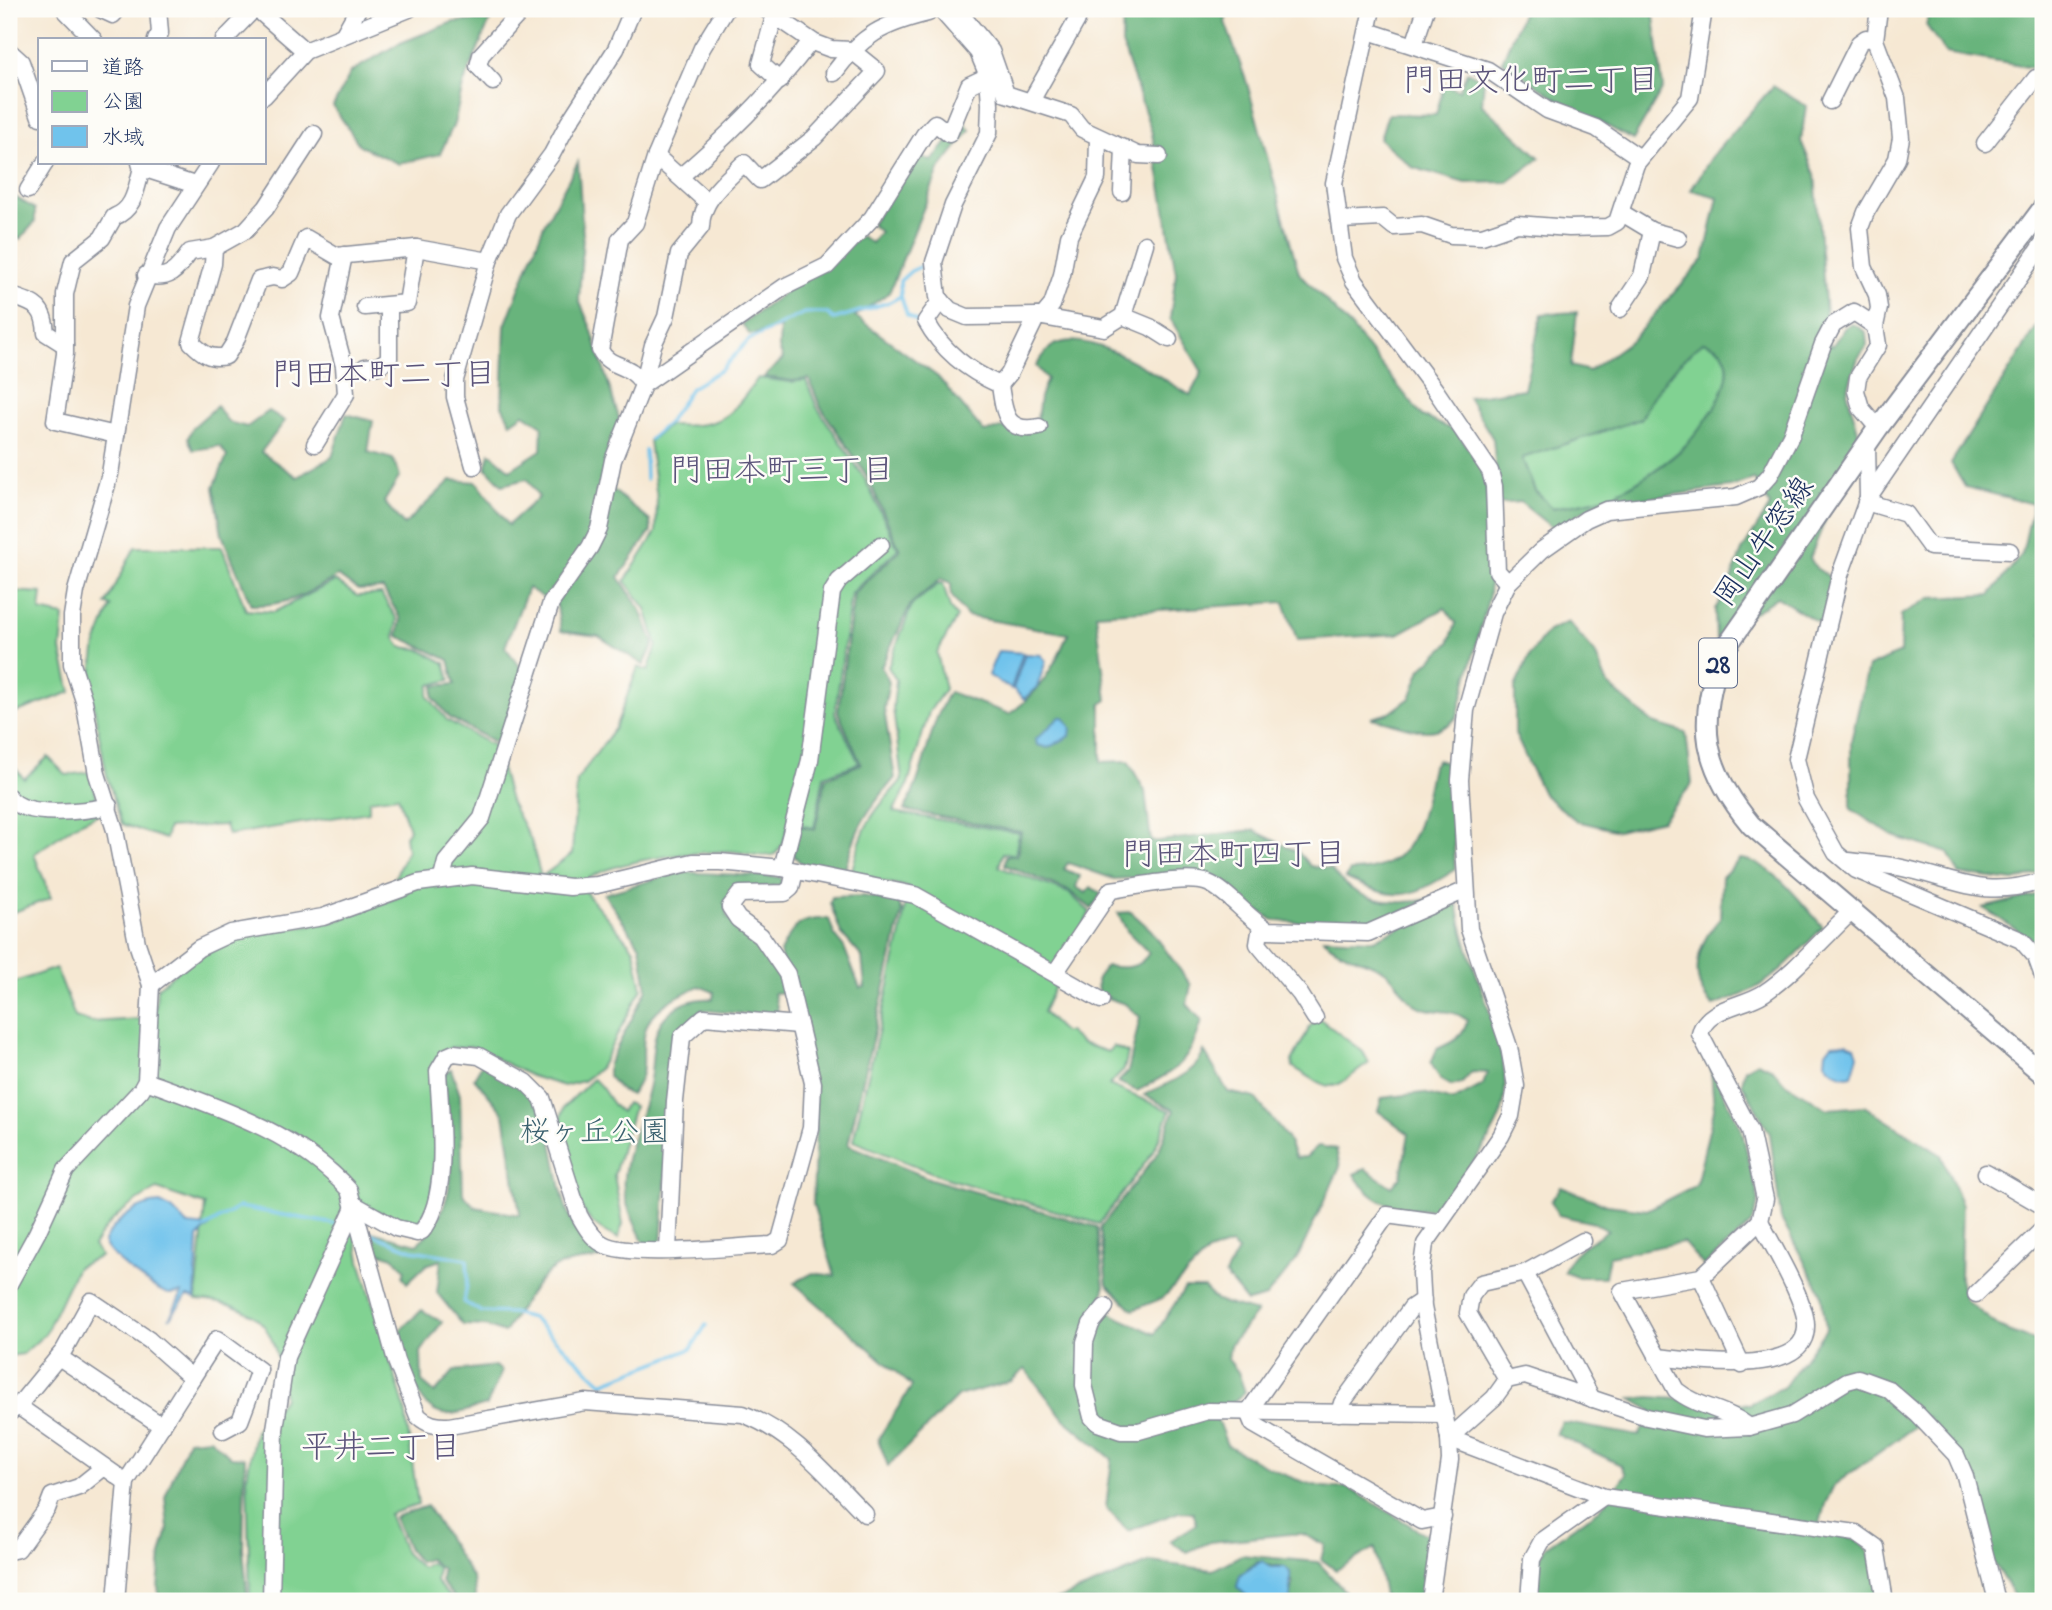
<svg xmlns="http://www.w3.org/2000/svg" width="2052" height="1610" viewBox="0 0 2052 1610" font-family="'Indie Flower','Klee One',sans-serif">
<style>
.green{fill:#81d292;stroke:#4e8078;stroke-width:2}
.forest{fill:#68b47c;stroke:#42726d;stroke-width:2;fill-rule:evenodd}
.water{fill:#70c3ec;stroke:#4679a5;stroke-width:2}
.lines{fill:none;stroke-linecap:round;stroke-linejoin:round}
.stream{stroke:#70c3ec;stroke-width:3.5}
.minor-casing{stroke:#888c98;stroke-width:19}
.major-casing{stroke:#888c98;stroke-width:23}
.minor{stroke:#fff;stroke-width:16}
.major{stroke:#fff;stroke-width:19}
.labels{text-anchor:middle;stroke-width:5;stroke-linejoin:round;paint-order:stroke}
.shield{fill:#fdfcf7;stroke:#5f6c8c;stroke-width:2}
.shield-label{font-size:28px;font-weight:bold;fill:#1b2f5e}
.street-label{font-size:30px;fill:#1b2f5e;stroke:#fdfcf7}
.park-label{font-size:30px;fill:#3a606e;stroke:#fdfcf7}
.neighbourhood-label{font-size:32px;fill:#5b547a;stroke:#fdfcf7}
</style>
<rect width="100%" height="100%" fill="#fdfcf7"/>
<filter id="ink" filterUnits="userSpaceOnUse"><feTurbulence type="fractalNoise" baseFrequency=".0143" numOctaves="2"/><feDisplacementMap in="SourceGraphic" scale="14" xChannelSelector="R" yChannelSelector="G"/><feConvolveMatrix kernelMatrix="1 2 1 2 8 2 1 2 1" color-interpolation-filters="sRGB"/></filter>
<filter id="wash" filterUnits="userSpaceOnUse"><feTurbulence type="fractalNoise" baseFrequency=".00686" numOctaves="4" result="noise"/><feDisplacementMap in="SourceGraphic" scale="28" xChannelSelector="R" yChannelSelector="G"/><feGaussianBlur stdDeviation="1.57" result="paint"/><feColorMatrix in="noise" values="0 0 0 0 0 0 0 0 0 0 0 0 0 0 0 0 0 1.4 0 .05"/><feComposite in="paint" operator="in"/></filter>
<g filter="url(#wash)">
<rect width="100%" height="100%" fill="#f6e8d3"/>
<g class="green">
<path d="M1703,342C1757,356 1709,420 1687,444C1672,460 1631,488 1611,495C1593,502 1571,504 1552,508L1535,491L1522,458L1641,419C1656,387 1676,364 1703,342Z"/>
<path d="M758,378L791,382L806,380L817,407L865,479L898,549L851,593L835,713L859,763L824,776L814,828L789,823C786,832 782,853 772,855C759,858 741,851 728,851C688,853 622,859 589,878L586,893L634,949L642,988L600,1068L583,1081L564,1086L531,1076L471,1046L449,1048L435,1145L432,1199L417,1226L399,1222L378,1211L354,1226L360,1261L405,1409L418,1505L389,1514L405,1553L421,1568L430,1563L438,1568L436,1582L453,1601H250L247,1476L255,1431L284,1398C275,1332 270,1306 196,1300L205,1205L157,1189C129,1205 109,1218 93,1246L101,1256L77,1267L45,1334L23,1354L9,1356V984L56,968L75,1017L91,1022L155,1018L157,988L193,958L246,935L336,921L401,896L395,877L407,851L405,836L409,829L398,796L369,800V812L228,835L225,825L168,828L165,839L122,824L107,777L90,686L96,644L111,606L106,604L135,547H222L246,610L274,612L335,581L357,596L381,594L397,619L395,638L401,647L419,649L445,663L450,680L430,685L428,696L447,720L495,747L510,801L531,840L541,877L572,854L577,780L615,728L638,667L648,671L657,645L646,609L625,581L656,532L657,498L649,441L669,425C722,428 729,418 758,378Z"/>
<polygon points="9,572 12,591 42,593 40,611 64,616 61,650 71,692 9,715"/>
<path d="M943,583L950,608L957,617L937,653L945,689L929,712L907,787L893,812L1019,833L1015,855L1003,853L999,867L1069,893L1090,912L1043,1012L1063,1032H1068L1081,1043L1108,1052L1113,1046L1128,1053L1124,1070L1109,1085L1170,1111L1154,1151L1099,1224L943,1177L853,1141L901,933L908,887L851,875C862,826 869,816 902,780L893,708L896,680L888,667L912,605L938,584Z"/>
<polygon points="48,757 66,775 90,772 101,813 75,825 34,854 51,898 9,914 9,760 24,779"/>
<path d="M1320,1019L1363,1052L1369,1063C1328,1092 1337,1094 1293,1067L1292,1061L1311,1025Z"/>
<path d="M593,1079C607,1089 607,1102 621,1112L626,1103L634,1106L614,1175L623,1224L618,1238C608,1234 597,1229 590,1220C572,1201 567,1144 561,1117L564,1107Z"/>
</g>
<g class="forest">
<path d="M1123,9H1229L1225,22L1247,83L1299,273L1351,327L1422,416L1456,431L1486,474L1490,579L1489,596L1457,717C1432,745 1402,723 1371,718L1390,713L1410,698L1421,669L1449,643L1456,623L1445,608L1398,634L1297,640L1284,602L1096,614L1107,700L1101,704V762L1128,761L1145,791L1151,842L1253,830L1298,852L1310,866L1331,869C1353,901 1394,907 1429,899L1393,917L1369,924L1313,923L1275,921L1235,897L1234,891L1228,884L1209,874L1114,879L1068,863L1064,869L1080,876L1076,887L1086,893L1091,887L1101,894L1092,909L1069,891L1005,865L1006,856H1017L1021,832L904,810C926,773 927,729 949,692L1009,714C1039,694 1054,667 1068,634L967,616L951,595V583L941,579L911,604L881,667L889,682L884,709L895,778C864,814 856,827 844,873L801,863L793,855L797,826L815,829L826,778L861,764L838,712L854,593L900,550L867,476L820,406L809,379L792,381L764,377L783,359L779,348L780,328L750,335L742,324L861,236L871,243L880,232L871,224L919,156L932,161L964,121L970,130L939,170L889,293L855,316L938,377L984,432L1037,420L1040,397L1047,379L1036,366C1041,359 1047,349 1054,345C1090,327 1159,377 1190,395L1202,372L1170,318L1176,273L1152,133L1122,44Z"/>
<polygon points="1524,9 1653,9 1663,88 1633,140 1557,99 1502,61"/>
<polygon points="1930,9 2043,9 2043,66 2033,68 1946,53 1926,25"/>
<polygon points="490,20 463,85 454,124 440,154 399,164 360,146 333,106 351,72 398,44 453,22"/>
<polygon points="1467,72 1484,79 1482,105 1540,158 1508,182 1465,183 1412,167 1380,139 1388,114 1436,115 1444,85 1459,90"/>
<path d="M1773,86L1806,106L1801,141L1815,174L1826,316L1821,337L1832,346L1845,327L1853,324L1866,332L1867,346L1858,358L1847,391L1859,435L1810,558L1816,568L1834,580L1822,625L1777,597L1716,639L1715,609L1727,590L1742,551L1770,506L1754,479L1731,487L1603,504L1588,508L1554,529L1520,502L1499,504L1493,439L1468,397L1524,389L1542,314L1577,312L1571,366L1589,371L1633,339L1704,259L1718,197L1691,190L1713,155ZM1703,342C1757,355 1709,420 1687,444C1672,460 1631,488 1611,495C1593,502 1571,504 1553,508L1535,491L1522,458L1641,419C1656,387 1676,364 1703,342Z"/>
<path d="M578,162L583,236L579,300L591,328L619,418L613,490L650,521L651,531L619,577L641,610L654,644L644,665L598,636L561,631L557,606L528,588L505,647L522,669L500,745L450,718L433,697L434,686L455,684L449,660L398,636L401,619L383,589L358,590L338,576C306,594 289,606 251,605L222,535L214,487L227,456L220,446L193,450L188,438L193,427L217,406L228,422L247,427L269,411L285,421L261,452L297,477L332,457L346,414L373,421L368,452L393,459L400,476L384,502L404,525L451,480L477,482L508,525L539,497L527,479L502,485L486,468L490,453L510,470L541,450L542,426L524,414L511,423L502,406L505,326L544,225Z"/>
<polygon points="9,193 35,209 35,222 20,239 9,236 9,227 13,224 9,218"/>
<polygon points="2043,317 2043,872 2014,881 1959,874 1948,853 1893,836 1851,809 1851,741 1868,667 1900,653 1901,615 1930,598 1990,595 2022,554 2033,504 1965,487 1951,463"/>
<polygon points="1568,622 1595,653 1608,685 1653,723 1686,733 1692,784 1662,820 1618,831 1577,821 1543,794 1515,734 1515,687 1530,655 1548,631"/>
<path d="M1437,760L1451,764L1455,870C1406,901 1398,901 1345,878L1350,871C1417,872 1420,820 1432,767Z"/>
<path d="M1740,859C1773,861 1802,904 1823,927C1782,969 1771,987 1713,1006C1687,981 1697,943 1720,919L1722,877Z"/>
<path d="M679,872L780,877L783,885L733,890L725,902L727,917C754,938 775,960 787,992L774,993L779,1017L701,1010L676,1035L661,1244L644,1243C635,1223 621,1200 624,1177C627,1144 645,1112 650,1079C654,1058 650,1034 665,1017C677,1004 695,997 713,999L714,992L699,986C680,995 650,1008 645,1031C639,1060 651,1067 631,1095L620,1090L608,1076V1065L647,989L640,946L604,894Z"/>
<polygon points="2043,893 2043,961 2031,939 1983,908"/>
<path d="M862,896L898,901L902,912L848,1145L931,1179L1097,1227L1104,1288L1100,1305L1115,1316L1155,1334L1185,1288H1204L1217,1301L1257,1312L1230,1345L1228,1359L1238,1372L1245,1392L1216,1416L1227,1445C1257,1462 1312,1494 1347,1487L1428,1536L1422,1601H1385L1375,1548L1336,1570L1321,1559L1325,1545L1303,1534H1290L1210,1542L1187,1552L1170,1541L1197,1524L1193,1512H1179L1128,1531L1106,1508L1112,1459L1064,1419L1025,1369L1011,1381L958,1396L888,1466L878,1439L912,1386L794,1283L813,1273L835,1276L813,1204L816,1120L780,952C793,927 799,917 829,919L834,934L844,947L860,988L865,987L862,957L841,933L830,903L832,897Z"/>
<path d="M1451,902L1458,906C1465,968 1524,1062 1499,1119C1485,1151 1459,1180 1439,1209C1402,1211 1374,1208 1354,1174L1365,1169L1392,1187L1401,1176L1409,1134L1378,1111L1382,1098L1423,1093L1453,1101L1483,1085L1487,1073L1472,1072L1462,1083L1452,1086L1440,1079L1431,1063L1437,1049C1451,1043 1465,1037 1467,1020C1451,1007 1437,1014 1420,1007C1404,1001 1399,980 1385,971C1365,958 1338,956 1323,938L1374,940Z"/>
<path d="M1131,912L1151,930L1191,985L1187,1004L1202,1021C1188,1066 1177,1069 1137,1091L1118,1082L1128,1072L1140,1017L1125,1004L1098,995L1097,978L1106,966C1125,968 1138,970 1149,953L1127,931L1118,913Z"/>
<path d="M1204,1051L1228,1092L1255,1098L1287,1138L1296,1158L1306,1157L1318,1146L1336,1149L1340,1167L1297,1259L1266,1297L1247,1302L1225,1275L1238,1251L1231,1245L1208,1252L1163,1298L1133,1310L1107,1284L1100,1228L1158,1153L1174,1110L1144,1095C1165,1083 1196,1076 1204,1051Z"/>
<path d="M1757,1062L1773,1069L1784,1082L1828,1109L1864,1106L1941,1155L1962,1205L1960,1279L1965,1300L2001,1328L2043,1344V1601H2017L1990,1557L1973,1481L1928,1417L1834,1485L1825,1504L1818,1531C1875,1538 1871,1550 1879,1601H1537V1563L1546,1546L1600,1509L1626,1474L1621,1465L1556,1434L1562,1422L1639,1436L1652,1411L1631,1399L1650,1397L1750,1404L1784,1387L1826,1329L1821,1292L1781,1219L1770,1134L1742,1083L1745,1069Z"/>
<path d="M483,1063C501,1074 523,1083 535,1101C562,1139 551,1194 579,1233C585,1241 602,1247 611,1253C593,1263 577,1259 559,1266C539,1273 516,1315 504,1333L486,1326L463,1325L437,1293L441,1260L426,1265L407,1283L403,1277L405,1269L393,1257L374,1251L372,1232L417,1244C467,1202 451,1133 443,1076L451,1069L460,1095L463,1194L475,1207L520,1215L504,1114L474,1078Z"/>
<path d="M1711,1069L1741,1128L1759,1201L1751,1224L1704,1266L1683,1242L1609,1256L1605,1277H1576L1564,1272C1570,1251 1591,1241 1608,1231L1594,1223L1558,1215L1551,1201L1561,1187L1607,1205L1647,1210L1696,1185L1714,1109Z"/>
<path d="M422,1310L442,1322L421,1352L422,1382L435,1393L454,1371L495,1366L502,1371L487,1405C474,1408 456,1416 443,1414C415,1410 403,1354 400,1330Z"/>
<polygon points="210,1438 231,1457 245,1458 243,1549 248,1601 160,1601 158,1588 161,1555 168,1529 165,1497 188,1440"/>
<polygon points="427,1506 473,1579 476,1601 457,1601 441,1582 442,1569 429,1559 419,1562 408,1549 394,1517"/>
<polygon points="1241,1555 1318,1562 1348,1595 1348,1601 1290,1601 1293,1583 1284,1567 1257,1562 1240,1575 1237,1587 1252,1601 1054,1601 1151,1562 1213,1570"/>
</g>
<g class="water">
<polygon points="998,651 1023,653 1011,689 988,675"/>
<polygon points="1025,654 1041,655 1046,661 1037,687 1024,699 1013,689"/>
<polygon points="1060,717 1064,717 1071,728 1070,736 1048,748 1037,745 1036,739"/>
<path d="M1847,1043L1855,1046L1858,1055L1852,1075C1841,1078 1832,1071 1825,1062L1826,1052L1832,1044Z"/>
<path d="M160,1203L172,1209L188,1225L209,1227L198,1237L195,1298L187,1296L169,1319L182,1293C178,1293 174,1294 170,1294C157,1293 105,1254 104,1241C115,1221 136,1204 160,1203Z"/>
<polygon points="1262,1561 1272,1567 1284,1567 1290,1572 1291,1600 1252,1601 1237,1587 1240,1575"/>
</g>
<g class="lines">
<g class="stream">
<polyline points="901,296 907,315 921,324"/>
<polyline points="650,439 668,423 691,388 721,370 749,340 804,313 826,313 834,319 890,302 901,296 900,281 911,271 929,263"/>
<polyline points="645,450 646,479"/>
<polyline points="206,1227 239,1207 340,1225"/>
<polyline points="366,1232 412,1250 467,1259 468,1278 464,1302 482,1312 512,1313 532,1318 602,1383 691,1349 706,1325"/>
</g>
</g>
</g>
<g filter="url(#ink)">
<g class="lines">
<defs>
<g id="minor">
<polyline points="64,9 94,40"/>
<polyline points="100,9 113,15 118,9"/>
<polyline points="257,9 305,51"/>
<polyline points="940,9 978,52 988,76 990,104 989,133 953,205 934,262 938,297 950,310 967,317 1037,316 1104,328 1123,316 1145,244"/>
<polyline points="1372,9 1334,183 1344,258 1354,281 1436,391 1490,471 1494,486 1497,571 1508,583"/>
<polyline points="774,17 761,64 780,81"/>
<polyline points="964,18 991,51 1006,94 1071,115 1082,129 1138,155 1159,156"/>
<polyline points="1368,31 1488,70 1547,110 1596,128 1640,158"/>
<polyline points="344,34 358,9"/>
<polyline points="156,40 160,33 158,9"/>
<polyline points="224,40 254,9"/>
<polyline points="1414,45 1426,9"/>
<polyline points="9,51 21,62 40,117"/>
<path d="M834,73C862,35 883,24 928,13L931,9"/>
<polyline points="493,82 478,66 481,55 523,9"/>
<polyline points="264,96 305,51 409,9"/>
<polyline points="1031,101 1077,20 1076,14 1070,9"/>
<polyline points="1830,101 1859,43 1866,38 1875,40"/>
<polyline points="1985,143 2036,78 2043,79"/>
<polyline points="656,156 707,202"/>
<polyline points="140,163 142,168 195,185"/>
<path d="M680,177C729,135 772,93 811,41"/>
<polyline points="28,190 45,163"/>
<polyline points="1122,192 1124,148"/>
<polyline points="1622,213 1652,231 1678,238"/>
<polyline points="1341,220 1383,218 1394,227 1422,225 1451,235 1482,236 1517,224 1569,228 1608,227 1617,222 1636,164 1690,98 1704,9"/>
<polyline points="2043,243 1868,498 1840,575 1796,759 1806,799 1836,853 1856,870 2021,940 2036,957 2043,976"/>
<polyline points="214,248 246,230 266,208 314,134"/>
<path d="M146,275C170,281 177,270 190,252L214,248L213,264L191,342C202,353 210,360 226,356L235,342L259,280L273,277L282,279L291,273L306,238L337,256L416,248L489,261"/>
<path d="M9,295C34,304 44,304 46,333L65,345"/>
<path d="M941,300L926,321C943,352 968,371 1000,385C1004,413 1006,434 1039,427"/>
<polyline points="365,307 407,303 416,248"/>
<polyline points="1620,309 1642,276 1652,231"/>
<polyline points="1123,316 1150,327 1169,339"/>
<polyline points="1042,317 1052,305 1062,275 1069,236 1097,178 1098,138"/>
<polyline points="365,367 378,366 389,359 389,307"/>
<path d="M643,385L653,345L666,317L679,254L701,227C701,199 726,181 744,163L760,180L814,138L877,71L851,50L831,49L815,43L765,9"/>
<polyline points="643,385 784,287 827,266 872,218 924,135 935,123 949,134 969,85 988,76"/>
<polyline points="1000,385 1009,374 1037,316"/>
<polyline points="1878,428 1861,408 1856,391 1858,377 1878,345 1875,326 1879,308 1877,295 1864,267 1860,228 1866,212 1897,159 1901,138 1897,98 1875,40 1879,9"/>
<path d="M116,435L55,421L65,354V294L73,261L102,238L114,217C135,209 136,188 142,168"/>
<polyline points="315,444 346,394 344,366 331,318 344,255"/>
<polyline points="1867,444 1868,498"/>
<polyline points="474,466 455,397 455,380 489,261 508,214 552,154 569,122 616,49 633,9"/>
<polyline points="1866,502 1906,514 1930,547 2010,551"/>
<path d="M9,797C24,819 86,811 109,806"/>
<path d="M1848,861C1865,863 1882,864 1898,867C1958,879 1978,900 2043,881"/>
<polyline points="782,868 810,760 832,592 839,581 881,545"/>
<path d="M442,878L446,862L482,818L551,603L590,547L599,529L613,460L643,385C630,361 610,370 600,350L620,239L635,223L656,156L702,48L726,9"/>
<polyline points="1261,926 1258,944 1300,994 1315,1018"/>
<path d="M1055,973L1111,890C1135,887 1187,875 1208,883C1228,891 1247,918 1268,930L1368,933L1466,890"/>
<polyline points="151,985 199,948 231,933 323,917 418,883 472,876 570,887 597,885 693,862 720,862 782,868 915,895 1101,1000"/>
<path d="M146,1081C217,1107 297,1132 349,1190L396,1361L418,1416C428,1425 436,1426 449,1426L585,1402L743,1414C794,1433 827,1476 865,1514"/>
<polyline points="1986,1173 2043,1206"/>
<path d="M355,1205L396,1228L417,1233L422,1231C451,1198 440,1114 438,1071L447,1056L454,1053L479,1056L526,1082L542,1098L579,1215C585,1226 592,1238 603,1244C630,1259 737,1246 772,1245L780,1240L811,1128L813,1083L787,974L761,936L738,919L730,907L740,894L785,893L791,888L795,871"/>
<polyline points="668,1250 675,1101 682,1037 704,1017 799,1025"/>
<polyline points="1525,1273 1592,1399"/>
<polyline points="1701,1277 1742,1365"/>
<polyline points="9,1284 37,1233 66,1170 141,1090 146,1081 151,985 137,943 115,830 97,774 84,701 72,664 72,616 76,591 110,474 136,306 168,228 211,163"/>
<polyline points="1976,1294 2043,1229"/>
<polyline points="1105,1307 1091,1324 1085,1342 1084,1385 1092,1417 1098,1423 1121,1431 1139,1431 1208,1411 1443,1414"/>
<polyline points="59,1357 162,1426"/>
<path d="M1657,1357C1688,1360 1808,1380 1806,1325C1806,1301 1772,1245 1760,1221"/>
<polyline points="192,1378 217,1339 259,1370 240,1421 223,1430"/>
<polyline points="1507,1380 1468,1313 1471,1296 1481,1283 1525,1273 1583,1241"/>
<polyline points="18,1406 126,1482"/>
<polyline points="1248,1412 1387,1215 1438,1222"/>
<polyline points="1248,1412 1253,1424 1422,1521 1443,1517"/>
<polyline points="9,1413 18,1406 64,1350 91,1301 149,1340 192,1378 126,1482 116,1601"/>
<polyline points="1339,1413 1342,1403 1411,1308 1423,1300"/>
<path d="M1749,1427C1728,1409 1698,1408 1676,1390L1622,1291L1701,1277L1760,1221L1765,1199L1750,1130L1700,1034C1706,1007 1743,1007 1764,993C1793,974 1825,936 1851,912"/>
<polyline points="1449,1438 1494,1398 1507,1380 1525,1376 1647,1417 1704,1429 1749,1427 1792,1415 1847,1381 1858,1378 1888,1389 1918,1415 1956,1455 1965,1476 1997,1601"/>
<polyline points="1449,1438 1604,1497 1856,1533 1876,1547 1885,1601"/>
<polyline points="9,1551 18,1549 47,1509 52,1496 79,1487 104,1467"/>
<polyline points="271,1601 275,1429 286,1357 355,1205"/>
<polyline points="1430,1601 1450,1460 1449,1438 1423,1307 1421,1273 1425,1244 1501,1136 1511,1116 1516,1086 1509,1047 1469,929 1460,780 1466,710 1493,613 1508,583 1542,550 1586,519 1606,510 1736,497 1759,487 1770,475 1791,435 1823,344 1833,325 1854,312 1875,326"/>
<polyline points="1529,1601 1532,1559 1542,1541 1604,1497"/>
</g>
<path id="major" d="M2043,208L1878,428L1722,653C1696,724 1703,767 1751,825L2043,1074"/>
</defs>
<use href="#minor" class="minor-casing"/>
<use href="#major" class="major-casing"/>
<use href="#minor" class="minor"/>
<use href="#major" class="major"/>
</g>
</g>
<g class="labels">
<rect class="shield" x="1699" y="638.5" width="38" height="49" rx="5"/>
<g class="shield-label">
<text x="1718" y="673">28</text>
</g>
<g class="street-label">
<text transform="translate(1763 541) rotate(-55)" y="10">岡山牛窓線</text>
</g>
<g class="park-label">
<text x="595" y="1141">桜ヶ丘公園</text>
</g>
<g class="neighbourhood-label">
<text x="1531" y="90">門田文化町二丁目</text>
<text x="384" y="384">門田本町二丁目</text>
<text x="782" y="480">門田本町三丁目</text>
<text x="1234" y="864">門田本町四丁目</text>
<text x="381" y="1457">平井二丁目</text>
</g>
</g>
<rect width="2052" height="1610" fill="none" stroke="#fdfcf7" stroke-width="35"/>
<rect x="38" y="38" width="228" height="126" fill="#fdfcf7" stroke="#a3aaba" stroke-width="2"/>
<rect x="52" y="61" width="35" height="10" fill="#ffffff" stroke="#a3aaba" stroke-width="2"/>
<text x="102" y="74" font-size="21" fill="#1b2f5e">道路</text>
<rect x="52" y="91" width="35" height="21" fill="#81d292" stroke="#a3aaba" stroke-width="2"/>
<text x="102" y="108" font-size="21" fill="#1b2f5e">公園</text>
<rect x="52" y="126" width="35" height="21" fill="#70c3ec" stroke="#a3aaba" stroke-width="2"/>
<text x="102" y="144" font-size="21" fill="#1b2f5e">水域</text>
</svg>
